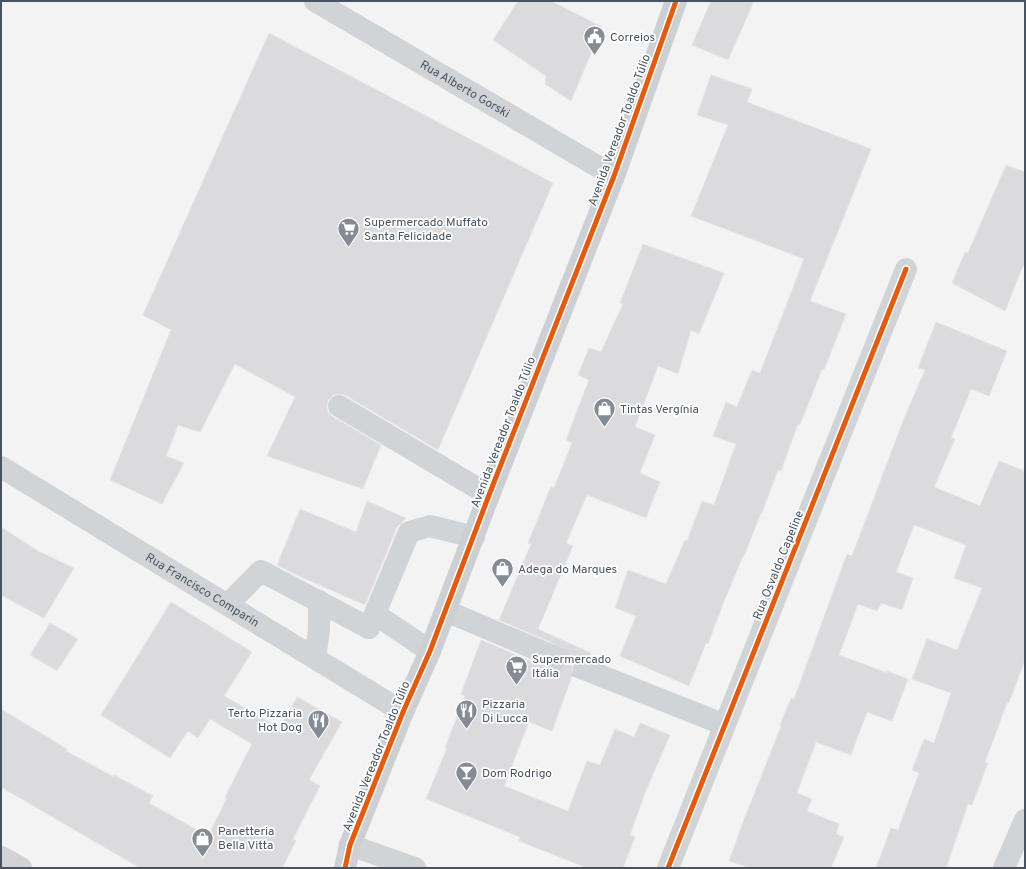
<svg xmlns="http://www.w3.org/2000/svg" width="1026" height="869" viewBox="0 0 1026 869" font-family="Overpass,sans-serif">
<style>
.building{fill:#dbdbdd;stroke:#e5e5e6}
.lines{fill:none;stroke-linecap:round;stroke-linejoin:round}
.minor-tunnel{stroke:#d2d3d6;stroke-width:22;stroke-dasharray:22 11;stroke-linecap:butt}
.minor{stroke:#d1d4d7;stroke-width:22}
.major{stroke:#cccfd4;stroke-width:22}
.cycleway-casing{stroke:#fff;stroke-width:8}
.cycleway{stroke:#e8590c;stroke-width:5}
.labels{text-anchor:middle;stroke-width:3.5;stroke-linejoin:round;paint-order:stroke}
.poi-label{font-size:12px;fill:#485362;stroke:#fff;text-anchor:start}
.street-label{font-size:12px;fill:#485362;stroke:#fff}
</style>
<rect width="100%" height="100%" fill="#f4f3f3"/>
<g class="building">
<polygon points="518,1 551,1 602,27 571,101 545,84 546,76 493,40"/>
<polygon points="711,1 754,1 728,60 692,45"/>
<polygon points="269,33 553,183 438,450 345,395 339,394 333,395 328,400 327,406 328,412 333,417 381,445 363,489 267,456 295,397 235,364 200,432 178,425 166,456 184,463 162,504 110,480 171,330 143,315"/>
<polygon points="711,75 752,89 747,102 871,149 810,301 846,314 824,370 822,369 800,425 798,424 781,471 778,470 762,513 761,513 744,556 743,556 723,604 708,644 706,643 689,686 620,656 636,616 615,608 628,570 666,584 685,540 687,541 702,501 714,505 736,444 713,436 726,402 737,407 752,370 760,373 804,259 691,216 728,125 697,115"/>
<polygon points="1006,165 1025,172 1025,261 1005,311 952,283 965,252 968,253"/>
<polygon points="643,244 724,273 699,334 691,330 678,374 658,366 635,427 655,435 640,473 660,482 646,518 587,495 566,543 573,546 538,629 591,653 589,658 582,657 577,659 573,664 572,670 574,677 572,676 552,731 529,722 504,786 568,811 587,761 600,765 615,729 634,737 640,723 670,735 645,793 630,835 635,837 623,868 587,868 519,841 520,837 426,799 447,748 445,748 465,696 461,694 481,640 540,665 547,665 552,663 557,658 557,651 555,645 550,642 499,620 531,544 528,543 535,526 551,486 554,488 572,443 566,440 589,380 578,375 589,348 601,352 623,304 620,303"/>
<polygon points="936,322 1007,351 989,396 971,389 951,438 955,439 934,487 980,506 999,461 1025,471 1025,660 1009,703 1007,703 985,762 988,763 972,805 968,804 946,868 876,868 891,828 898,830 919,773 912,770 924,739 934,743 951,693 912,679 927,639 957,650 982,588 954,578 966,545 914,525 896,572 913,578 902,610 881,603 877,611 858,604 839,655 887,673 887,671 908,679 892,721 867,712 851,755 816,742 797,793 812,799 807,811 839,824 836,834 844,837 831,868 750,868 729,861 742,825 781,726 780,725 791,698 794,699 847,554 852,556 903,421 925,370 918,368"/>
<polygon points="367,501 406,518 397,527 365,605 292,573 277,565 300,509 356,532"/>
<polygon points="1,527 38,551 74,568 44,618 1,595"/>
<polygon points="171,602 252,652 224,696 280,728 297,697 342,722 309,780 320,786 293,839 296,841 282,868 140,868 1,787 1,709 67,749 66,751 114,777 114,775 153,796 149,803 208,836 227,798 225,797 252,744 210,719 198,738 188,731 170,758 101,715"/>
<polygon points="50,623 78,639 57,671 30,655"/>
</g>
<g class="lines">
<polyline class="minor-tunnel" points="545,653 584,669"/>
<g class="minor">
<path id="s1" d="M315,1L614,176"/>
<polyline points="339,406 489,495"/>
<path id="s2" d="M1,467L403,712"/>
<polyline points="228,604 261,571 369,628 409,532 430,526 474,537"/>
<polyline points="446,611 545,653"/>
<polyline points="375,614 430,651"/>
<polyline points="315,658 319,630 319,601"/>
<polyline points="584,669 725,725"/>
<polyline points="350,845 415,868"/>
<polyline points="1,857 21,868"/>
<polyline points="668,868 906,269"/>
<polyline points="1004,868 1025,820"/>
</g>
<polyline class="major" points="345,868 350,845 403,712 430,651 489,495 614,176 676,1"/>
<defs>
<g id="cycleway">
<polyline points="345,868 350,845 403,712 430,651 489,495 614,176 676,1"/>
<polyline points="668,868 906,269"/>
</g>
</defs>
<use href="#cycleway" class="cycleway-casing"/>
<use href="#cycleway" class="cycleway"/>
</g>
<defs>
<symbol id="civic-pin" viewBox="-11 -11 22 30"><path d="M0 17L-7.5 6A9.5 9.5 0 1 1 7.5 6Z" fill="#848b95" stroke="#fff"/><path d="M-.6-6.5H3V-4.5H.6V-3L4-1V1h2V6H-6V1h2V-1L-.6-3ZM-1.2 2.5V6h2.4V2.5Z" fill="#fff"/></symbol>
<symbol id="supermarket-pin" viewBox="-11 -11 22 30"><path d="M0 17L-7.5 6A9.5 9.5 0 1 1 7.5 6Z" fill="#848b95" stroke="#fff"/><path d="M-6-5.5h2.5l.6 2H6L4.5 2H-2.5L-4.4-4H-6ZM-1.5 3.2a1.3 1.3 0 1 0 .1 0ZM3 3.2a1.3 1.3 0 1 0 .1 0Z" fill="#fff"/></symbol>
<symbol id="shop-pin" viewBox="-11 -11 22 30"><path d="M0 17L-7.5 6A9.5 9.5 0 1 1 7.5 6Z" fill="#848b95" stroke="#fff"/><path d="M-5-2.5h2.3a2.7 3.5 0 0 1 5.4 0H5L5.5 6h-11ZM-1.5-2.5h3a1.5 2.3 0 0 0-3 0Z" fill="#fff"/></symbol>
<symbol id="restaurant-pin" viewBox="-11 -11 22 30"><path d="M0 17L-7.5 6A9.5 9.5 0 1 1 7.5 6Z" fill="#848b95" stroke="#fff"/><path d="M-5-6h1v4h1v-4h1v4h1v-4h1v5L-1.5 .5V6h-2V.5L-5-1ZM5-6V6H3V1.5H1.5Q1.5-4 5-6Z" fill="#fff"/></symbol>
<symbol id="bar-pin" viewBox="-11 -11 22 30"><path d="M0 17L-7.5 6A9.5 9.5 0 1 1 7.5 6Z" fill="#848b95" stroke="#fff"/><path d="M-6-5H6L.8 .8V4.5H3.5V6h-7V4.5H-.8V.8Z" fill="#fff"/></symbol>
</defs>
<g fill-rule="evenodd">
<use href="#civic-pin" x="582" y="24" width="25" height="34"/>
<use href="#supermarket-pin" x="336" y="216" width="25" height="34"/>
<use href="#shop-pin" x="592" y="396" width="25" height="34"/>
<use href="#shop-pin" x="490" y="556" width="25" height="34"/>
<use href="#supermarket-pin" x="504" y="654" width="25" height="34"/>
<use href="#restaurant-pin" x="454" y="698" width="25" height="34"/>
<use href="#restaurant-pin" x="306" y="708" width="25" height="34"/>
<use href="#bar-pin" x="454" y="760" width="25" height="34"/>
<use href="#shop-pin" x="190" y="826" width="25" height="34"/>
</g>
<g class="labels">
<g class="poi-label">
<text x="610" y="41">Correios</text>
<text x="364" y="226">Supermercado Muffato<tspan x="364" dy="14">Santa Felicidade</tspan></text>
<text x="620" y="413">Tintas Vergínia</text>
<text x="518" y="573">Adega do Marques</text>
<text x="532" y="663">Supermercado<tspan x="532" dy="14">Itália</tspan></text>
<text x="482" y="708">Pizzaria<tspan x="482" dy="14">Di Lucca</tspan></text>
<text x="302" y="717" text-anchor="end">Terto Pizzaria<tspan x="302" dy="14">Hot Dog</tspan></text>
<text x="482" y="777">Dom Rodrigo</text>
<text x="218" y="835">Panetteria<tspan x="218" dy="14">Bella Vitta</tspan></text>
</g>
<g class="street-label">
<text dy="4" stroke="none"><textPath href="#s1" startOffset="174">Rua Alberto Gorski</textPath></text>
<text transform="translate(619 130) rotate(-70)" y="4">Avenida Vereador Toaldo Túlio</text>
<text transform="translate(503 432) rotate(-69)" y="4">Avenida Vereador Toaldo Túlio</text>
<text transform="translate(778 565) rotate(-68)" y="4">Rua Osvaldo Capeline</text>
<text dy="4" stroke="none"><textPath href="#s2" startOffset="236">Rua Francisco Comparin</textPath></text>
<text transform="translate(376 756) rotate(-68)" y="4">Avenida Vereador Toaldo Túlio</text>
</g>
</g>
<rect width="1026" height="869" fill="none" stroke="#485362" stroke-width="4"/>
</svg>
